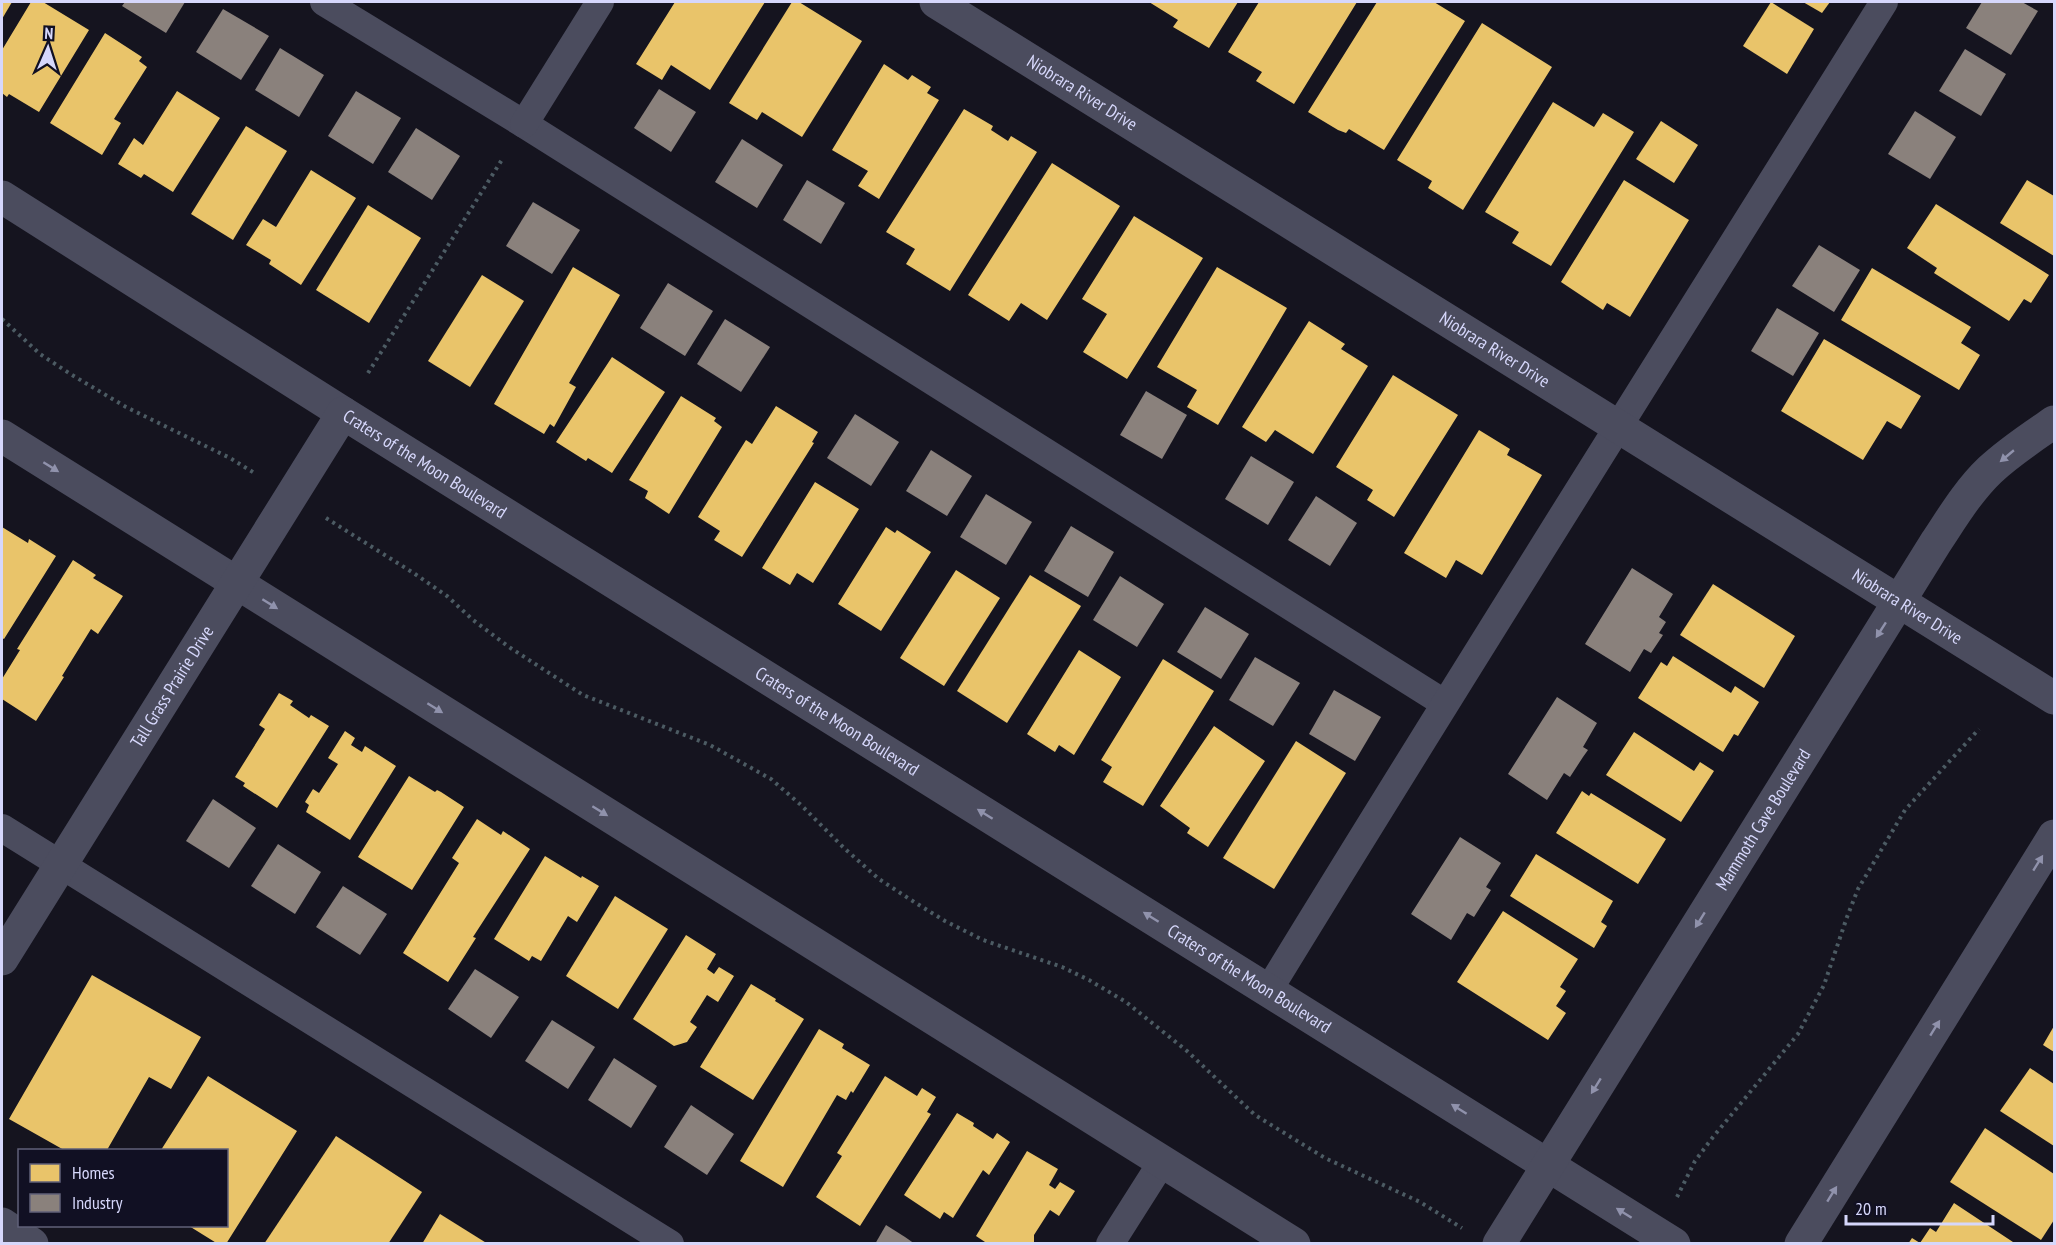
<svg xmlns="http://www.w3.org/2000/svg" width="2056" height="1245" viewBox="0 0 2056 1245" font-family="'PT Sans Narrow',sans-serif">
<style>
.homes{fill:#e9c46a}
.industry{fill:#8a817c}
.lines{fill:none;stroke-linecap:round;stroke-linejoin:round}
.path{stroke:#4c5b63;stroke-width:4;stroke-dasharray:3 4.5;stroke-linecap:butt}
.lane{stroke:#4b4c5e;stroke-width:28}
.street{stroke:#4b4c5e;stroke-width:33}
.oneway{fill:#9092ac}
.labels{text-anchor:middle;stroke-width:6;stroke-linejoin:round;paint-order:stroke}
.street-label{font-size:18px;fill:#d6d7fb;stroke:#111023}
</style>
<rect width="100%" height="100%" fill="#15141f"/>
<g class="homes">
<polygon points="2,2 12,2 2,19"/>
<polygon points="31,2 43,2 89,30 39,112 9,94 7,97 2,93 2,50"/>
<polygon points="675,2 765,2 710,90 671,65 662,80 636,64"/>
<polygon points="792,2 799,2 862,41 802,137 762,112 757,120 729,103"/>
<polygon points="1149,2 1238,2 1209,48 1173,27 1178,20"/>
<polygon points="1259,2 1357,2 1294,104 1256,81 1262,72 1228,52"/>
<polygon points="1377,2 1434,2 1465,21 1384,150 1349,129 1346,133 1338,130 1308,112"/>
<polygon points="1771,2 1814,29 1787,74 1743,46"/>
<polygon points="1803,2 1830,2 1822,13"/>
<polygon points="1482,23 1552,67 1463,210 1428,188 1432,181 1397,160"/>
<polygon points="105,33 142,57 139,61 147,67 114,119 121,123 102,155 50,123"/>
<polygon points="884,64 908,80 912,75 931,87 927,93 939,100 879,199 858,186 868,171 832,150"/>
<polygon points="177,91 220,118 173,192 144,174 141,178 118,164 134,138 143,145"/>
<polygon points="1553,102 1594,127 1603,113 1634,132 1551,266 1512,243 1519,232 1485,212"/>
<polygon points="964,109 993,126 991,130 1008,141 1011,136 1037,152 950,291 906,264 915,249 886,232"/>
<polygon points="1661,121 1698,145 1674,183 1636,159"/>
<polygon points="246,126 287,151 233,240 191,214"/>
<polygon points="1052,163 1120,206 1047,320 1021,303 1009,321 968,295"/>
<polygon points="311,170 356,198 301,285 269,264 271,260 246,245 263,219 276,227"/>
<polygon points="1624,180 1689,220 1630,317 1607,303 1603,310 1561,282"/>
<polygon points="2027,180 2054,196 2054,256 2000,223"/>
<polygon points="1936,204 2049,275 2031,303 2024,299 2009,321 1934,273 1937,268 1907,248"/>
<polygon points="368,205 421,238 369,323 316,290"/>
<polygon points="1134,216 1203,258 1127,379 1083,352 1107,314 1082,299"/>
<polygon points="573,267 620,295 569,383 576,387 554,427 550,424 544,434 494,404"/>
<polygon points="1217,267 1287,308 1218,425 1187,407 1197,390 1157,367"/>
<polygon points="1872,268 1971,327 1961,343 1980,355 1959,390 1841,320"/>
<polygon points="482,275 524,301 470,387 428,361"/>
<polygon points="1309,321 1345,344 1341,349 1368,366 1313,454 1275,430 1266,442 1242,427"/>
<polygon points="1824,339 1921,396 1901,429 1887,421 1863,460 1781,411"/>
<polygon points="612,357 665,392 612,473 588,458 586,461 556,442"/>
<polygon points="1393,375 1458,415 1394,517 1367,500 1373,490 1336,467"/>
<polygon points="681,396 716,418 714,421 722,427 669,514 645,498 648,491 629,480"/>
<polygon points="776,406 818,432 812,442 814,443 742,557 714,540 720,531 698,517 746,440 752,444"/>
<polygon points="1479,430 1510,449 1507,455 1542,475 1482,575 1456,560 1446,578 1404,553"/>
<polygon points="815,482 859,509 813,583 797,573 790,585 762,568"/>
<polygon points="2,527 28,543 29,539 56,556 4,639 2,638"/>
<polygon points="886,527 895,533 897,530 931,552 881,631 838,604"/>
<polygon points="73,560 96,575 93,578 123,596 98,634 91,629 62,676 64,677 36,721 2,699 2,679 20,650 17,649"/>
<polygon points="956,570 1000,598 944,686 900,658"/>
<polygon points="1030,575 1081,606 1007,723 957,691"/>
<polygon points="1713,584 1795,636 1764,688 1680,635"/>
<polygon points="1079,650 1121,677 1074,755 1059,745 1055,752 1027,734"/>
<polygon points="1673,656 1731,693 1735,686 1759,702 1738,736 1734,734 1723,752 1638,698 1661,662 1667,666"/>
<polygon points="1163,659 1214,691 1143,806 1103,782 1112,767 1101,760"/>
<polygon points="279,693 293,701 290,705 309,718 311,715 329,726 277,808 243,786 245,783 235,777 265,729 259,725"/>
<polygon points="1214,726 1265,761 1208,847 1187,833 1190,828 1160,806"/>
<polygon points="345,731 355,738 351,745 362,752 365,746 396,766 350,840 306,812 309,805 305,802 313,789 319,793 338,764 328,758"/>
<polygon points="1634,732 1694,771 1700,762 1714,771 1681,822 1606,775"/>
<polygon points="1296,741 1346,773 1274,889 1223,858"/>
<polygon points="409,776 435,792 437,790 441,792 464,807 412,890 358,857"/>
<polygon points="1582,791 1589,796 1591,793 1666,839 1638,884 1556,833"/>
<polygon points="477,819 501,835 503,831 530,849 473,937 476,938 448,982 403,953 459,863 452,858"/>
<polygon points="1536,854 1613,901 1601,922 1607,926 1594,948 1510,896"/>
<polygon points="545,856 573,873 581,878 582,876 599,886 577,922 568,916 541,961 532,956 529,961 494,939"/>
<polygon points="615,896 668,929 618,1009 566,976"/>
<polygon points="1503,911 1578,959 1560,987 1566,991 1556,1006 1566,1013 1548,1040 1457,982"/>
<polygon points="686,935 716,954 707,969 714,974 719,967 734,976 718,1002 707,995 690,1022 697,1027 687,1042 674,1046 633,1019"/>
<polygon points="92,975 201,1037 171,1089 149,1077 107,1150 64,1150 9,1119"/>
<polygon points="751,984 776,999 775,1001 804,1019 753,1100 700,1067"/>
<polygon points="2054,1026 2054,1052 2043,1045"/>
<polygon points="819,1029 844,1044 842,1048 870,1065 853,1093 851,1091 846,1100 837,1095 783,1187 740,1161"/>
<polygon points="2030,1068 2054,1084 2054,1146 2000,1111"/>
<polygon points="208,1076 297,1131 226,1244 218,1244 189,1226 226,1226 226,1150 161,1150"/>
<polygon points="885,1076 917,1096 922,1088 936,1097 927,1112 931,1114 860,1226 816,1197 842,1156 837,1153"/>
<polygon points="957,1113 974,1123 973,1126 993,1139 997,1133 1010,1142 989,1175 983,1170 953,1218 944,1212 940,1219 904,1195"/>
<polygon points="1985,1128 2054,1174 2054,1220 2041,1240 1950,1182"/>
<polygon points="336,1136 422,1192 388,1244 264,1244"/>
<polygon points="1027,1151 1058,1169 1049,1185 1055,1189 1060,1182 1075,1191 1059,1216 1050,1210 1034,1235 1034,1244 988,1244 976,1236"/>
<polygon points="1954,1203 2016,1244 1908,1244 1912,1238 1920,1243 1930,1228 1936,1232"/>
<polygon points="440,1214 488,1244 422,1244"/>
</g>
<g class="industry">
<polygon points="125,2 185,2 166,33 122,6"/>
<polygon points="1982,2 2022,2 2038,11 2011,55 1966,28"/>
<polygon points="223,9 269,36 241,80 196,52"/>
<polygon points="280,48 324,75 299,117 255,90"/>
<polygon points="1965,49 2006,74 1981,116 1939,91"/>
<polygon points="659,89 696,112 671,152 634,128"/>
<polygon points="356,91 401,118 373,164 328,136"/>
<polygon points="1915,111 1956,137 1930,179 1888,154"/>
<polygon points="416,128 460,156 432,200 388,172"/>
<polygon points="742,139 783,165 757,208 715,182"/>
<polygon points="807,180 845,203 821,244 783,220"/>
<polygon points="533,202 580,230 552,274 506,246"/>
<polygon points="1819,245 1860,270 1834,312 1792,286"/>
<polygon points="668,283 713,311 685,356 640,328"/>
<polygon points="1777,308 1819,333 1793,376 1751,351"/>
<polygon points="725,319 770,347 741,392 697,364"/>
<polygon points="1146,391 1187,415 1162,459 1120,435"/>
<polygon points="855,414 899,442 871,486 827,458"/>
<polygon points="931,450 972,476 947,516 906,491"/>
<polygon points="1251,456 1294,482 1268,525 1225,499"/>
<polygon points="986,494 1032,522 1006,565 960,537"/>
<polygon points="1316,496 1357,523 1330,566 1288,540"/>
<polygon points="1071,526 1114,552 1088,597 1044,571"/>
<polygon points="1632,568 1673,594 1659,617 1666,622 1659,633 1663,635 1651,653 1644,649 1630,672 1585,644"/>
<polygon points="1120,576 1164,604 1137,647 1093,620"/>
<polygon points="1205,607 1249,634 1221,679 1177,652"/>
<polygon points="1255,657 1300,683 1273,726 1229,700"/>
<polygon points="1334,690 1381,717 1355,761 1309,734"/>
<polygon points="1557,697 1597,723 1583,747 1588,750 1583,757 1570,777 1564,773 1547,800 1508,774"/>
<polygon points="213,799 256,828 229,868 186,841"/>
<polygon points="1460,837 1501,863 1486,887 1491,890 1474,917 1467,913 1451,940 1411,914"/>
<polygon points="278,844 321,872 295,914 251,886"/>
<polygon points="343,886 387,914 360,955 316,927"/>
<polygon points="475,969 519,997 491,1038 448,1009"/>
<polygon points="552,1020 595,1047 568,1089 525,1061"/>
<polygon points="614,1058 657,1086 631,1128 588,1100"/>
<polygon points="691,1105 734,1134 707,1175 664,1147"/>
<polygon points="886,1225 905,1237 915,1244 875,1244"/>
</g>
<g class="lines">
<g class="path">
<polyline points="2,319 40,354 72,375 126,407 230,458 256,474"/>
<polyline points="368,373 503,158"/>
<polyline points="326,518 415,574 447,596 473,620 509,647 583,695 710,745 771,779 801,805 845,849 879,879 911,900 945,921 983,940 1062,967 1089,980 1126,1002 1187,1051 1255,1115 1325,1158 1420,1202 1462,1228"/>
<polyline points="1677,1197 1695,1161 1713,1137 1798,1034 1824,985 1847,917 1858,889 1905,810 1979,729"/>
</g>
<g class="lane">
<polyline points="324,2 524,124 1444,703"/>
<polyline points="524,124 600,2"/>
<polyline points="2,828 670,1244"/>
<path d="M1268,991C1471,659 1679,331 1884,2"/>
<polyline points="1110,1244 1162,1162"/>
</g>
<g class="street">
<path id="s1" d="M936,2L2054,698"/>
<path id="s2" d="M2,197L343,413L1674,1244"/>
<polyline points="2,436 1294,1244"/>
<path id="s3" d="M2,959L343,413"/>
<polyline points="2,1224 32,1244"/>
<path id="s4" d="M1499,1244L1936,542C1952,518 1968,491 1990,470C2009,452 2032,437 2054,422"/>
<polyline points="1801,1244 2054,836"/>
</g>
</g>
<defs><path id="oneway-solid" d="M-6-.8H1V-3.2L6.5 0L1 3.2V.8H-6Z" transform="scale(1.5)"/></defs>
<g class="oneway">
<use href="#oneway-solid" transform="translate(2007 456) rotate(140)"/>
<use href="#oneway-solid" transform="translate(51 467) rotate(32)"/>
<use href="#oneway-solid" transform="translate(270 604) rotate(32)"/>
<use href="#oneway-solid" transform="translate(1881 630) rotate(123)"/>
<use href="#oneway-solid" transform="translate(435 708) rotate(32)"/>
<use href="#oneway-solid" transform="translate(600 811) rotate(32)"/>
<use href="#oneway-solid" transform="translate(985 814) rotate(-148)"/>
<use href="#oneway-solid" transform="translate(2038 863) rotate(-58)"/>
<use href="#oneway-solid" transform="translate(1151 917) rotate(-148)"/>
<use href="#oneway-solid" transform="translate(1700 920) rotate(122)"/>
<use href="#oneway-solid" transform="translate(1935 1028) rotate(-58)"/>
<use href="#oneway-solid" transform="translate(1596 1086) rotate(122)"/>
<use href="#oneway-solid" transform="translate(1459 1109) rotate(-148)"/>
<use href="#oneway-solid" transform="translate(1832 1194) rotate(-58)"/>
<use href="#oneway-solid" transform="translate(1624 1213) rotate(-148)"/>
</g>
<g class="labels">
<g class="street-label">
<text dy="6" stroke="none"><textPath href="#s1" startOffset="172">Niobrara River Drive</textPath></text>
<text dy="6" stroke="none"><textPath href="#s1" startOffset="658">Niobrara River Drive</textPath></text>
<text dy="6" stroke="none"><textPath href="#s2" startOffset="500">Craters of the Moon Boulevard</textPath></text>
<text dy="6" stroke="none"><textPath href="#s1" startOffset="1144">Niobrara River Drive</textPath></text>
<text dy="6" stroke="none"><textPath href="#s3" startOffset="321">Tall Grass Prairie Drive</textPath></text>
<text dy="6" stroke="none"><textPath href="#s2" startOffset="986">Craters of the Moon Boulevard</textPath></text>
<text dy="6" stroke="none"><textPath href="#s4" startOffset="500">Mammoth Cave Boulevard</textPath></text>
<text dy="6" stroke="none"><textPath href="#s2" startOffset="1472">Craters of the Moon Boulevard</textPath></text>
</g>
</g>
<rect width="2056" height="1245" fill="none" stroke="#d6d7fb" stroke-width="6"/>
<rect x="18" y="1149" width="210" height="78" fill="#111023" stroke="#606079" stroke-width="1.5"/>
<rect x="30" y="1164" width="30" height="18" fill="#e9c46a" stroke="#606079" stroke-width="1.5"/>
<text x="72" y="1179" font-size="18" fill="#d6d7fb">Homes</text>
<rect x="30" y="1194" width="30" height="18" fill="#8a817c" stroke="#606079" stroke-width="1.5"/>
<text x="72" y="1209" font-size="18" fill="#d6d7fb">Industry</text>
<g transform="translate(48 48) rotate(3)" stroke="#111023" stroke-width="4.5" paint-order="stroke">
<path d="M0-4.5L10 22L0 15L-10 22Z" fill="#d6d7fb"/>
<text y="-9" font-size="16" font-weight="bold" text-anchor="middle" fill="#d6d7fb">N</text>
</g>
<path d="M1846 1215v9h147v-9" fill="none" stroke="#d6d7fb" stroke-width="3"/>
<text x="1855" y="1215" font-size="18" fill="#d6d7fb" stroke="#111023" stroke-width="4.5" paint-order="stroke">20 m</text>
</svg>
